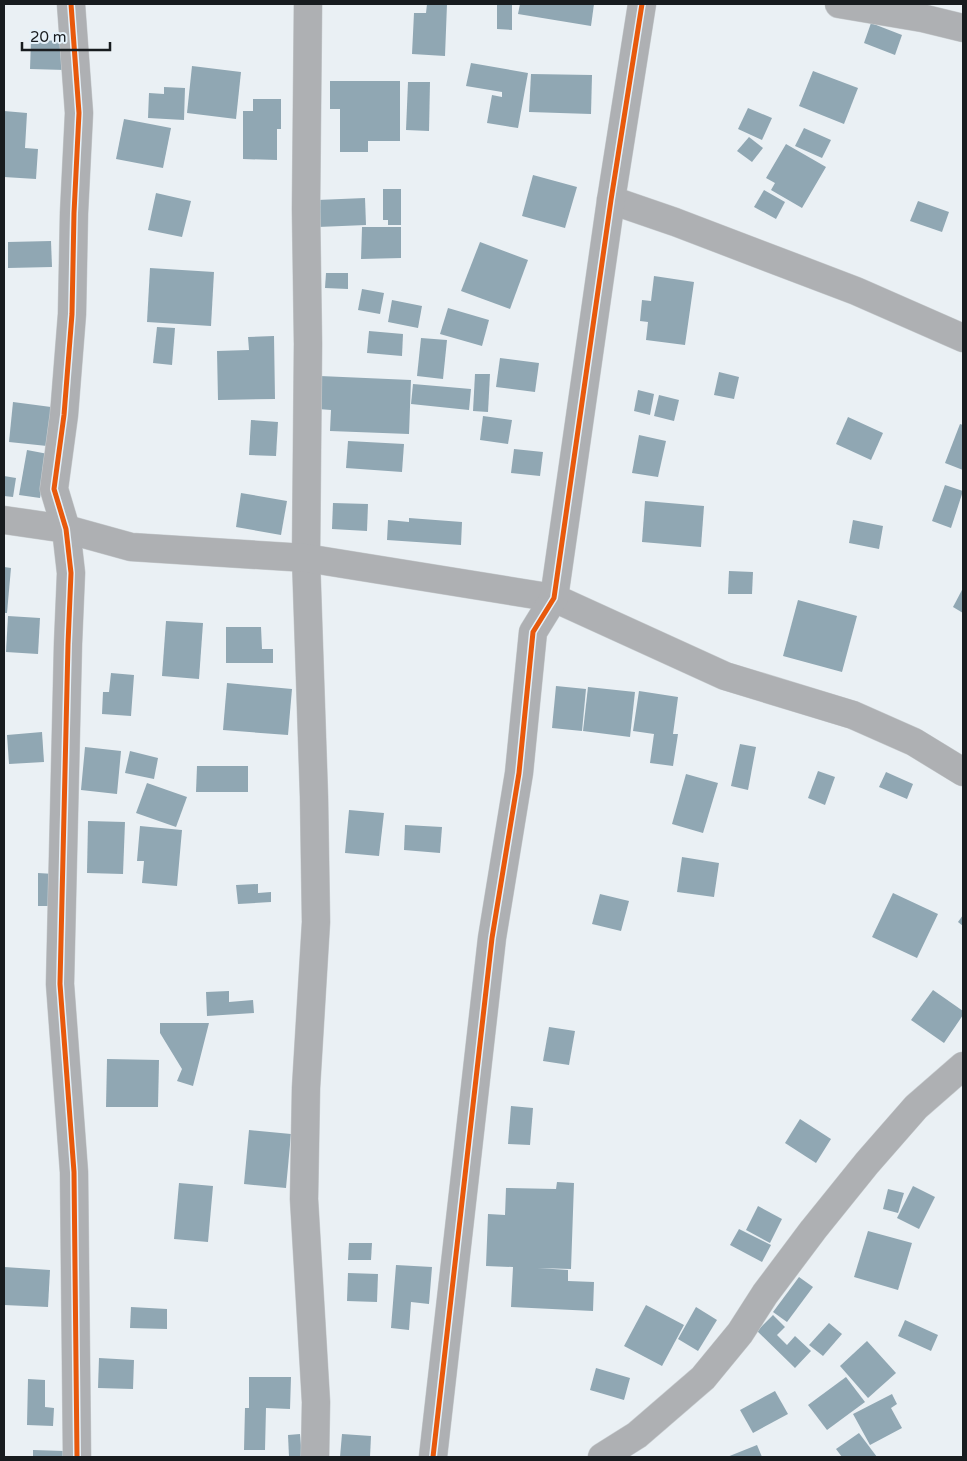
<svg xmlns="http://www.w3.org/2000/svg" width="967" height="1461" viewBox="0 0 967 1461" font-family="'Varela Round',sans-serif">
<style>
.building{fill:#90a7b3}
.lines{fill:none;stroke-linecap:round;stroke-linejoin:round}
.minor-casing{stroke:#c9ced1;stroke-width:29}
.minor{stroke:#aeb0b3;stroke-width:28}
.cycleway-casing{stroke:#e5f1f9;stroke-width:8}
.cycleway{stroke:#e8590c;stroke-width:5}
</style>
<rect width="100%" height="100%" fill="#eaf0f4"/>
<g class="building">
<polygon points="427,4 447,4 445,56 412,54 414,13 426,13"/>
<polygon points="497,4 512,4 512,30 497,29"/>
<polygon points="520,4 594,4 591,26 518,14"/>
<polygon points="871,23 902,35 895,55 864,43"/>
<polygon points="31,40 66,41 65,70 30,69"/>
<polygon points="471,63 528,73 518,128 487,123 492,95 502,97 502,92 466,86"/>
<polygon points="192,66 241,72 236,119 187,113"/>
<polygon points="813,71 858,88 844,124 799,106"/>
<polygon points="531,74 592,75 591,114 529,112"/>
<polygon points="330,81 400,81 400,141 368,141 368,152 340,152 340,109 330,109"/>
<polygon points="408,82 430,82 429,131 406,130"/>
<polygon points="164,87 185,88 184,120 148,118 149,93 164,94"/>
<polygon points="253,99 281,99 281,129 277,129 277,160 243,159 243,111 253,111"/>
<polygon points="748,108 772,118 762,140 738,129"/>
<polygon points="4,111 27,113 25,148 38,149 36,179 4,177"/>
<polygon points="124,119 171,128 163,168 116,159"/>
<polygon points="804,128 831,140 822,158 795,146"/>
<polygon points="749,137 763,148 752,162 737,151"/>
<polygon points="786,144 826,167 802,208 771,190 775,183 766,178"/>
<polygon points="533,175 577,187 565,228 522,216"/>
<polygon points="383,189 401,189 401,225 388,225 388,220 383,220"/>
<polygon points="764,190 785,202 776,219 754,207"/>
<polygon points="156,193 191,201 182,237 148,230"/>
<polygon points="365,198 366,225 318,227 317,200"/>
<polygon points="918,201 949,212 942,232 910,221"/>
<polygon points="362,227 401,227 401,258 361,259"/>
<polygon points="51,241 52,267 8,268 8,242"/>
<polygon points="480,242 528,260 510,309 461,291"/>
<polygon points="150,268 214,272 211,326 147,322"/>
<polygon points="326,273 348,273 348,289 325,288"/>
<polygon points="654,276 694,282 685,345 646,340 648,322 640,321 642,300 651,301"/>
<polygon points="362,289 384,293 380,314 358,310"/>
<polygon points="392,300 422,306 418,328 388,322"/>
<polygon points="448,308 489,320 482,346 440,334"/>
<polygon points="157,327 175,328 172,365 153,363"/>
<polygon points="369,331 403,334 402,356 367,353"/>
<polygon points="274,336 275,399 218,400 217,351 249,350 248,337"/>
<polygon points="421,338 447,340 443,379 417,376"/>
<polygon points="500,358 539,363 535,392 496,387"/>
<polygon points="719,372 739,377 734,399 714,395"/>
<polygon points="475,374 490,374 488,412 473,411"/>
<polygon points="320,376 411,380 409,434 330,431 331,410 318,409"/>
<polygon points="413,384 471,389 469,410 411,404"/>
<polygon points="638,390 654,394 650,415 634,411"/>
<polygon points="659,395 679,400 674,421 654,416"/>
<polygon points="13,402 51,407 47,446 9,442"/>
<polygon points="483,416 512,420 508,444 480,440"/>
<polygon points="848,417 883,433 871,460 836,444"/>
<polygon points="251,420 278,422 276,456 249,455"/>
<polygon points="960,424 963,425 963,470 945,463"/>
<polygon points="639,435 666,441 658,477 632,473"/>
<polygon points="348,441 404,444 402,472 346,468"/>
<polygon points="514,449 543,452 540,476 511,473"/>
<polygon points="27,450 48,454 40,498 19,495"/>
<polygon points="4,476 16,478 13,497 4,496"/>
<polygon points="945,485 963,491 951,528 932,521"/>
<polygon points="241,493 287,501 281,535 236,527"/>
<polygon points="645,501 704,506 701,547 642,542"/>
<polygon points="333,503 368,504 367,531 332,529"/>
<polygon points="409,518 462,522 461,545 387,540 388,520 409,522"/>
<polygon points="853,520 883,526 879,549 849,543"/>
<polygon points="4,567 11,568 7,613 4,613"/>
<polygon points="729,571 753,572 752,594 728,594"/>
<polygon points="963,588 963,613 953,607"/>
<polygon points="798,600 857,616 842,672 783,656"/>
<polygon points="8,616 40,618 38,654 6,652"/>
<polygon points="166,621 203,623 199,679 162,676"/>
<polygon points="226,627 261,627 262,649 273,649 273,663 226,663"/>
<polygon points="111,673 134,675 131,716 102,714 103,692 109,692"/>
<polygon points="227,683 292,689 288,735 223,730"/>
<polygon points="556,686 586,689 582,731 552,728"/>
<polygon points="588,687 635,692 630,737 583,731"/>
<polygon points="639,691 678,697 673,734 678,734 673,766 650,763 654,734 633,731"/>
<polygon points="42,732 44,762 9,764 7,735"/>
<polygon points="740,744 756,747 748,790 731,786"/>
<polygon points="85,747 121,751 117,794 81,790"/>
<polygon points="130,751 158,758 154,779 125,773"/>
<polygon points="197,766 248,766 248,792 196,792"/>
<polygon points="818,771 835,777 825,805 808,798"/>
<polygon points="886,772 913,784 907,799 879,787"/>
<polygon points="686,774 718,783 703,833 672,824"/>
<polygon points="147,783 187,797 176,827 136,813"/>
<polygon points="349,810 384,813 379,856 345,853"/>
<polygon points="88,821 125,822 123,874 87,873"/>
<polygon points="405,825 442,827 440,853 404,850"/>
<polygon points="140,826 182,830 177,886 142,883 144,861 137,861"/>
<polygon points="682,857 719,863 714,897 677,892"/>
<polygon points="38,873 54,874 53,906 38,906"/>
<polygon points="258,884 258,893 271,892 271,902 238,904 236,885"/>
<polygon points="893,893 938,914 917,958 872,937"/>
<polygon points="600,894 629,901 621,931 592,924"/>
<polygon points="963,915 963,926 958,922"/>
<polygon points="933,990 963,1011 963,1015 944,1043 911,1020"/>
<polygon points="229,991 229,1002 253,1000 254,1013 207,1016 206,992"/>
<polygon points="160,1023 209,1023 193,1086 177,1081 182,1069 160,1033"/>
<polygon points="549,1027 575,1031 569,1065 543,1061"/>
<polygon points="107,1059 159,1060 158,1107 106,1107"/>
<polygon points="511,1106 533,1108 530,1145 508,1144"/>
<polygon points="800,1119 831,1139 816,1163 785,1143"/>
<polygon points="249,1130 291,1134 286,1188 244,1184"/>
<polygon points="557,1182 574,1183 571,1269 538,1268 568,1270 568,1281 594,1282 593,1311 511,1307 513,1267 486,1266 488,1214 505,1215 506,1188 556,1189"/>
<polygon points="179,1183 213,1186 208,1242 174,1239"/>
<polygon points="913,1186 935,1197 919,1229 897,1218"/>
<polygon points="888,1189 904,1193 898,1213 883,1209"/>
<polygon points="758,1206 782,1219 770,1243 746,1230"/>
<polygon points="739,1229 771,1245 762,1262 730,1245"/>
<polygon points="868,1231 912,1243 898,1290 854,1277"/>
<polygon points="349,1243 372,1243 371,1260 348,1260"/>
<polygon points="396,1265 432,1267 429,1304 411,1302 409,1330 391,1328"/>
<polygon points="4,1267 50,1270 48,1307 4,1305"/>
<polygon points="348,1273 378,1274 377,1302 347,1301"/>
<polygon points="799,1277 813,1287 787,1322 773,1312"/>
<polygon points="646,1305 684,1325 662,1366 624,1346"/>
<polygon points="131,1307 167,1309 167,1329 130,1328"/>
<polygon points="696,1307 717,1320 698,1351 678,1339"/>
<polygon points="773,1315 785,1327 777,1335 787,1345 795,1336 811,1351 795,1368 757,1331"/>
<polygon points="905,1320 938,1335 931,1351 898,1336"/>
<polygon points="829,1323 842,1334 823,1356 809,1345"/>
<polygon points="867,1341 896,1373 868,1398 840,1366"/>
<polygon points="99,1358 134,1360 133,1389 98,1388"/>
<polygon points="596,1368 630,1378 624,1400 590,1390"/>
<polygon points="249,1377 291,1377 290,1409 266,1408 265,1450 244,1450 245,1408 249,1408"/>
<polygon points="846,1377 865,1402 827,1430 808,1405"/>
<polygon points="28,1379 45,1380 45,1407 54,1408 53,1426 27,1425"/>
<polygon points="775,1391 788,1414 753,1433 740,1410"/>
<polygon points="892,1394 897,1404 891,1408 902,1428 870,1445 853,1414"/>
<polygon points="859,1433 877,1457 842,1457 836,1449"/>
<polygon points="300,1434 302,1457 289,1457 288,1435"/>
<polygon points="342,1434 371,1436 370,1457 340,1457"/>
<polygon points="757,1445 762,1457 727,1457"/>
<polygon points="33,1450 64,1451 63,1457 33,1457"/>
</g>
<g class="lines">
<defs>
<g id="minor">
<polyline points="71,4 79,113 74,213 72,314 64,415 54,489 66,529 71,573 68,644 60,984 74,1172 77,1457"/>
<polyline points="308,4 306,209 308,344 306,558 314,797 316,922 306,1088 304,1199 316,1402 315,1457"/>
<polyline points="839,4 922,18 963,28"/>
<polyline points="611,200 675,222 856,291 963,338"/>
<polyline points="4,520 66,529 131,547 306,558 554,598 725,676 853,715 914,742 963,772"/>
<polyline points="433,1457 492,938 519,773 533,632 554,598 611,200 642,4"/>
<polyline points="602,1457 637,1435 703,1378 740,1333 765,1294 813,1230 867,1163 916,1107 963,1066"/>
</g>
</defs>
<use href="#minor" class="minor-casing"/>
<use href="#minor" class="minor"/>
<defs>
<g id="cycleway">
<polyline points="71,4 79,113 74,213 72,314 64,415 54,489 66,529 71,573 68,644 60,984 74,1172 77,1457"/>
<polyline points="433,1457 492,938 519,773 533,632 554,598 611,200 642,4"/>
</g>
</defs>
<use href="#cycleway" class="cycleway-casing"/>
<use href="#cycleway" class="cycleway"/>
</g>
<rect width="967" height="1461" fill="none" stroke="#181c1f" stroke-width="10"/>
<path d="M22 42v8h88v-8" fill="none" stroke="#181c1f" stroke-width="2.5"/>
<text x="30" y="42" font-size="15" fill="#181c1f" stroke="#e5f1f9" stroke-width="4" paint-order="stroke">20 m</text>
</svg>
